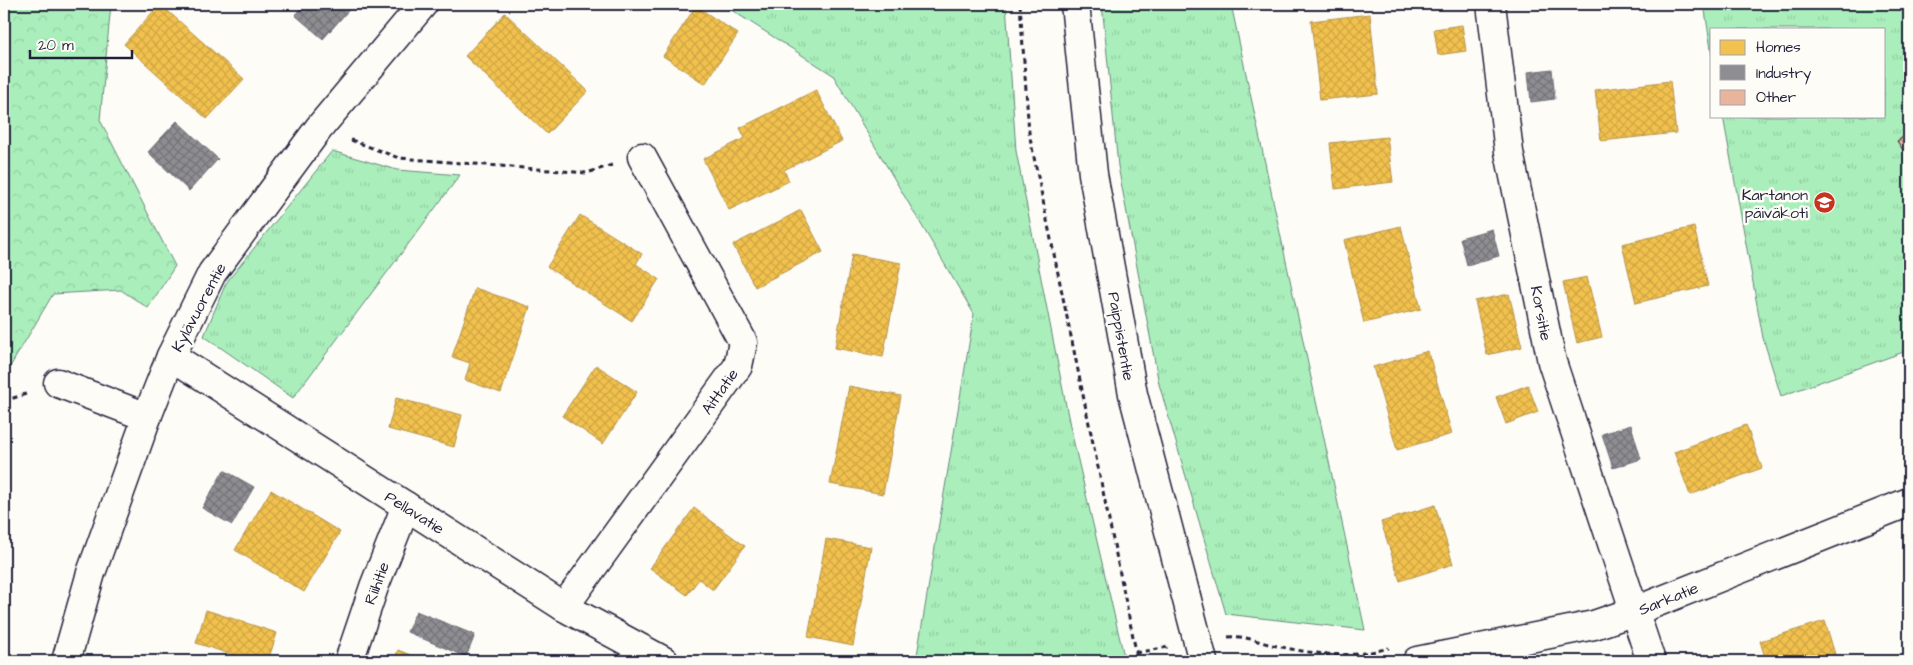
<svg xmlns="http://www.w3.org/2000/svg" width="1913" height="665" viewBox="0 0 1913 665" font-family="'Architects Daughter',sans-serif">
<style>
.grass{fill:url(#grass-tufts);stroke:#66887b}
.forest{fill:url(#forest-crowns);stroke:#66887b}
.homes{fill:url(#homes-cross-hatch);stroke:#b49148}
.industry{fill:url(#industry-cross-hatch);stroke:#6d6d78}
.building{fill:url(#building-cross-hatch);stroke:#22223b}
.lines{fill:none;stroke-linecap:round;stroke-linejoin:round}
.minor-casing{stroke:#22223b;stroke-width:31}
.path{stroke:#22223b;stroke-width:3;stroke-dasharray:5 4;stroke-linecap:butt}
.minor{stroke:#fdfcf7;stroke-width:28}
.labels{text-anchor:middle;stroke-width:5;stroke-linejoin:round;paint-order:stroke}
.poi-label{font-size:16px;fill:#22223b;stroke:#fdfcf7;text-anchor:end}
.street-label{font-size:16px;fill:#22223b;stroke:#fdfcf7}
</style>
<defs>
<pattern id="grass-tufts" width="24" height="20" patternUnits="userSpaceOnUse" patternTransform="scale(1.25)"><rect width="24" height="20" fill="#aaefbb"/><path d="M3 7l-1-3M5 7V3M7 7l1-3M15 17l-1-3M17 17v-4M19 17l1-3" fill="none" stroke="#92cda2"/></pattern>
<pattern id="forest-crowns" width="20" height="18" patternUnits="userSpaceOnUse" patternTransform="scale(1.25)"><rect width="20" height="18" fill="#aaefbb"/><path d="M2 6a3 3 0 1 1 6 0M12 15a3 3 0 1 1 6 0" fill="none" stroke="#92cda2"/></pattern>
<pattern id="homes-cross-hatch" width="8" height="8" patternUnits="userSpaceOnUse" patternTransform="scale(1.25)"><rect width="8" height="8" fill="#f2c14e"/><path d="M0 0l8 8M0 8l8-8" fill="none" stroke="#cfa645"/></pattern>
<pattern id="industry-cross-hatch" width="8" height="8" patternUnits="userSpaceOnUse" patternTransform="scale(1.25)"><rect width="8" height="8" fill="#8d8d92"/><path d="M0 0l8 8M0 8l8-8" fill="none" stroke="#737378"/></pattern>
<pattern id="building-cross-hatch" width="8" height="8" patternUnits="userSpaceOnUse" patternTransform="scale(1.25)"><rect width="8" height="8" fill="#e8b49b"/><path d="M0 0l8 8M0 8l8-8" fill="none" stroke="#c79a86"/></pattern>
</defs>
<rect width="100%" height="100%" fill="#fdfcf7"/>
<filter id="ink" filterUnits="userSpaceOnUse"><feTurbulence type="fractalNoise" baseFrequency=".02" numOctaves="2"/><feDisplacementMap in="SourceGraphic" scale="10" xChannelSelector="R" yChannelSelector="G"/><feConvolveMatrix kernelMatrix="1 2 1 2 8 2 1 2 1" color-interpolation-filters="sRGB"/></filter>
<g filter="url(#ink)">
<g class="grass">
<polygon points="722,4 1006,4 1016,151 1070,426 1125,661 916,661 974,314 833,75"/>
<polygon points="1102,4 1231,4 1365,630 1226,614 1159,384 1118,166"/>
<polygon points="1704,4 1909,4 1909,350 1781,396 1763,338 1723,116 1884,116 1884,29 1712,29 1712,56"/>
<polygon points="332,151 397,170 460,175 293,398 204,336 226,283"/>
</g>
<polygon class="forest" points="4,4 111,4 100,120 175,266 148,308 121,290 53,294 4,377"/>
<g class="homes">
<polygon points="160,4 244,79 207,119 124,44"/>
<polygon points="696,6 738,34 705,84 663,56"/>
<polygon points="505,13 588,91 547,134 465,56"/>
<polygon points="1370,14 1378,94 1320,100 1311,21"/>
<polygon points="1462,25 1466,51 1438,55 1434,29"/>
<polygon points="1670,81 1676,133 1601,141 1595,90"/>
<polygon points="816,90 842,141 784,170 789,181 729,210 703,159 745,138 740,128"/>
<polygon points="1387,137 1393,182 1335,189 1330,143"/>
<polygon points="801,210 823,252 755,287 733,245"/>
<polygon points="580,215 642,254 636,264 659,279 632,321 547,267"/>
<polygon points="1401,226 1421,309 1364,323 1344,240"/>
<polygon points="1694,227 1708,286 1636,303 1622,244"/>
<polygon points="852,254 901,263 883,357 835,348"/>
<polygon points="1587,277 1602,337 1577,343 1563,282"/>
<polygon points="475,288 530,307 501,393 465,380 470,363 452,357"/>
<polygon points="1509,294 1522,347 1487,355 1475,301"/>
<polygon points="1428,351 1452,434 1397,450 1373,367"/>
<polygon points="596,365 637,392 603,444 562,416"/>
<polygon points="1528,385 1538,412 1506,424 1496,397"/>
<polygon points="849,386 901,396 883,494 830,484"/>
<polygon points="396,398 462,415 454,447 388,429"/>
<polygon points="1746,425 1762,468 1690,495 1674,452"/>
<polygon points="271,490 340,532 304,592 235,550"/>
<polygon points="1435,505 1453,564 1400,581 1381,522"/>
<polygon points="694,508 745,546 713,590 699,579 687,595 650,568"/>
<polygon points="826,539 871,547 853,646 808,637"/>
<polygon points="206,610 277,633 268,661 251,661 196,643"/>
<polygon points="1825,621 1837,661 1766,661 1760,641"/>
<polygon points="398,650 425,661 394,661"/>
</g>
<g class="industry">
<polygon points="304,4 354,4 323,39 295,15"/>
<polygon points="1552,69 1555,99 1531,102 1528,72"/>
<polygon points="177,121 218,159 189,191 148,152"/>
<polygon points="1492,229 1499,256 1467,265 1460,238"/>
<polygon points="1631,425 1641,459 1613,468 1602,434"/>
<polygon points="224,470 254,487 232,525 202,508"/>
<polygon points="416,611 475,635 466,657 407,632"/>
</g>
<polygon class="building" points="1909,133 1909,159 1897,141"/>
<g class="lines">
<defs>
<g id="minor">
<polyline points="1075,4 1093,174 1133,394 1203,661"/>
<polyline points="1491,4 1509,152 1552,362 1651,661"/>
<polyline points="171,356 564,607 664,661"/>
<polyline points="58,383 147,417"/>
<polyline points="564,607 738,366 743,342 642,157"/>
<polyline points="66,661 91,573 147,417 171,356 212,273 319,128 423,4"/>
<polyline points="349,661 374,587 406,506"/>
<polyline points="1417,661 1594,625 1635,611 1909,502"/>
</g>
</defs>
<use href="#minor" class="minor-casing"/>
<g class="path">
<polyline points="1020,4 1029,133 1138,661"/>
<polyline points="351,140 399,158 587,173 612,165"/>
<polyline points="4,401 29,393"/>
<path d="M1228,637C1245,635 1261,643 1277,646C1318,655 1348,659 1389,648"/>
<polyline points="1136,653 1168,647"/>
</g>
<use href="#minor" class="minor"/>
</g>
</g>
<defs>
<symbol id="school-disc" viewBox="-11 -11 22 22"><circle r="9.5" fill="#c8321e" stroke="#fdfcf7"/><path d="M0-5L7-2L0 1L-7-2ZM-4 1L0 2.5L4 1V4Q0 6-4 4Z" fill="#fff"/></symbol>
</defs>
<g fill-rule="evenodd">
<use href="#school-disc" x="1812" y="190" width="25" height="25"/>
</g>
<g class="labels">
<g class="poi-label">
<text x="1808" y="200">Kartanon<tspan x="1808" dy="18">päiväkoti</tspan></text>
</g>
<g class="street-label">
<text transform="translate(198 307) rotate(-62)" y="6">Kylävuorentie</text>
<text transform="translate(1542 313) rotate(79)" y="6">Korsitie</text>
<text transform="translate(1122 336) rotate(80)" y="6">Paippistentie</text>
<text transform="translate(719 391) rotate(-55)" y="6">Aittatie</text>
<text transform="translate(415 512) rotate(32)" y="6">Pellavatie</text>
<text transform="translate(376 583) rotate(-70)" y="6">Riihitie</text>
<text transform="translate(1668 598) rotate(-22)" y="6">Sarkatie</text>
</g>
</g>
<rect width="1913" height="665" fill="none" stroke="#fdfcf7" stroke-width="20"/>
<rect x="10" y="10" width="1893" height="645" fill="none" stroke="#22223b" stroke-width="2" filter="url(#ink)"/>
<rect x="1710" y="28" width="175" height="90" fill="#fdfcf7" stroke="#a5a5ac"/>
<rect x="1720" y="40" width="25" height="15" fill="#f2c14e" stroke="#a5a5ac"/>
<text x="1756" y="52" font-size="15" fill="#22223b">Homes</text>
<rect x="1720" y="65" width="25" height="15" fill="#8d8d92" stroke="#a5a5ac"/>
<text x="1756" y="78" font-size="15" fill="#22223b">Industry</text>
<rect x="1720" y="90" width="25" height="15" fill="#e8b49b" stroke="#a5a5ac"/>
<text x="1756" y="102" font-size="15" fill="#22223b">Other</text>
<path d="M30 50v8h102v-8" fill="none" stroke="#22223b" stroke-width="2.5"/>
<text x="38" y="50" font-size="15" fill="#22223b" stroke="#fdfcf7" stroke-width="4" paint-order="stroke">20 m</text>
</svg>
